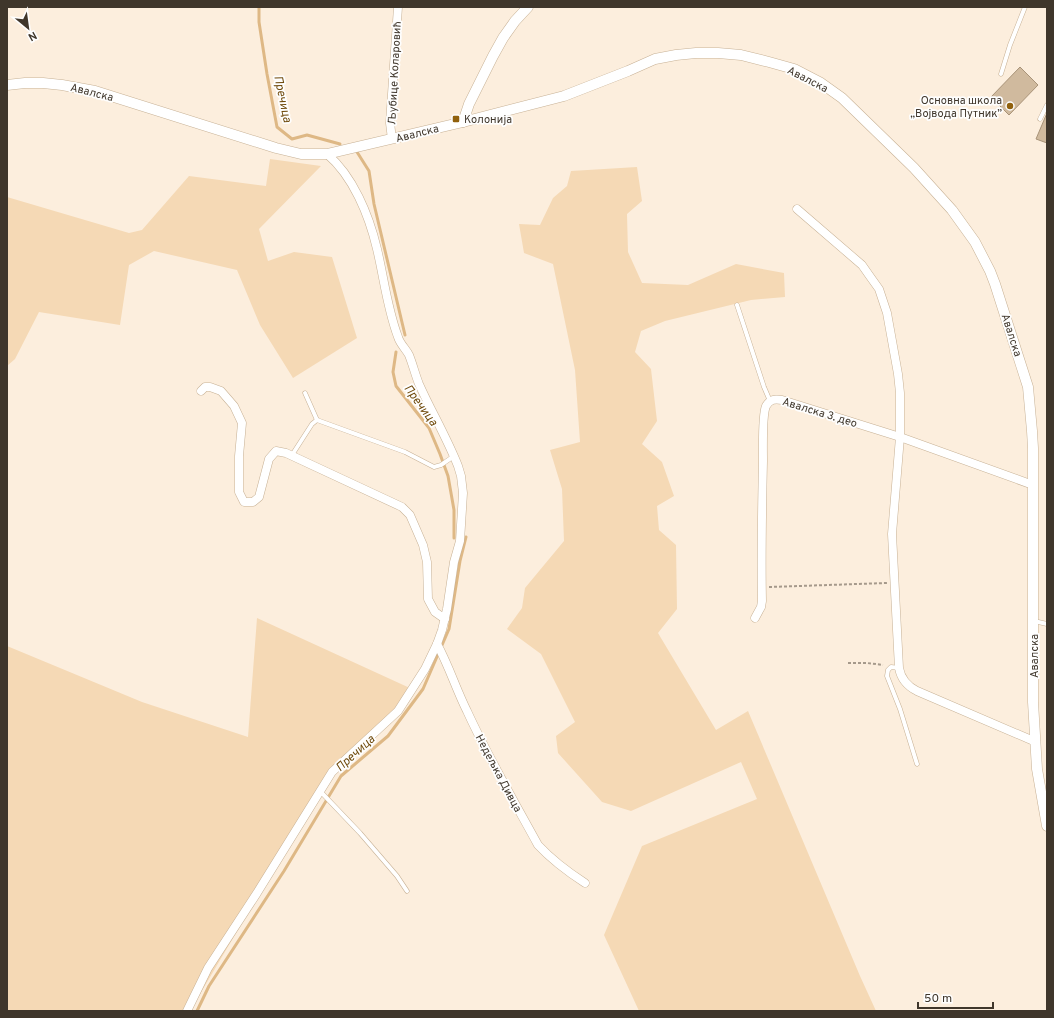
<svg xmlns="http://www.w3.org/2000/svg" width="1054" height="1018" viewBox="0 0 1054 1018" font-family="Overpass,sans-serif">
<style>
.green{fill:#f5d9b5}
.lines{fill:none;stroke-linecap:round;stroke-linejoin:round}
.stream{stroke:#deb885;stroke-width:3}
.building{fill:#d0ba9e;stroke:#a89378}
.service-casing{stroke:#c7b195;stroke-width:5}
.minor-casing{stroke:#c7b195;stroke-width:9}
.tertiary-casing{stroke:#c7b195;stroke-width:11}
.path{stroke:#a5998b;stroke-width:2;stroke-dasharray:3 2;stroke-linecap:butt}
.service{stroke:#fff;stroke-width:4}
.minor{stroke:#fff;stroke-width:8}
.tertiary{stroke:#fff;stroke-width:10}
.poi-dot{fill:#91610d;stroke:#fefefe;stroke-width:1.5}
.labels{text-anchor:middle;stroke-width:3.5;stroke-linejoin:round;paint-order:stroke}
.street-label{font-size:11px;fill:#3f362b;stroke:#fefefe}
.poi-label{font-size:11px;fill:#3f362b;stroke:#fefefe;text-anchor:end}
.water-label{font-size:12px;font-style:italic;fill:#6f4a0b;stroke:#fefefe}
</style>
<rect width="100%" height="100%" fill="#fceedd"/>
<g class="green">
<polygon points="270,159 321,166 259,229 268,261 294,252 332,257 357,338 293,378 260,325 237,270 154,251 129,265 120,325 39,312 15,359 7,366 7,197 129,233 142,230 189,176 266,186"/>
<polygon points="637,167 642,201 627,214 628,252 642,283 688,285 736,264 784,273 785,297 751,300 665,321 641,331 635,352 651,369 657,421 642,444 662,462 674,496 657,506 659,530 676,545 677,609 658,633 716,730 748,711 860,976 876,1011 639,1011 604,935 642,846 757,799 741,762 631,811 602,802 558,753 556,736 575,722 541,654 507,629 522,608 525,588 564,541 562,489 550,450 580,442 575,370 553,264 524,253 519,224 540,225 553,198 567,186 571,171"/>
<polygon points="257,618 412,689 320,791 190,1011 7,1011 7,646 142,702 248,737"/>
</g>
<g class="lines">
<g class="stream">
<polyline points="259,7 259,22 267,74 277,127 292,139 307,135 340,144"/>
<polyline points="357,152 369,171 374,204 405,335"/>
<polyline points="396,352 393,372 396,386 429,428 440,454 448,476 454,510 454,538"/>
<polyline points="197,1011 209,986 284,871 341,776 388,736 423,689 449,629 460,561 466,537"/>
</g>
</g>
<g class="building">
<polygon points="1020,67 1038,85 1009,115 991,97"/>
<polygon points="1047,113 1047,143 1036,139"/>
</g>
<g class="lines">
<defs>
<g id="service">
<polyline points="1001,74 1010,45 1025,7"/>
<polyline points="1040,119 1047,105"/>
<polyline points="737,305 764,387 770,401"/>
<polyline points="305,393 317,420"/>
<polyline points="292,455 312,424 317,420 405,452 434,467 441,465 454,456"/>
<polyline points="1034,621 1047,624"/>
<polyline points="899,668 891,667 888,670 887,676 900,709 917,764"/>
<polyline points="320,791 360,833 397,876 407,891"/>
</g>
<g id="minor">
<polyline points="392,139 390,123 398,7"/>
<path d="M797,209L862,265L869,275L879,289L887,313L898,374L900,393V437L892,534L899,668C901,679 907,686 917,691L1036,742"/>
<polyline points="201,391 205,387 210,387 221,391 234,406 242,423 239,456 239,492 244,502 253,502 259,497 269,459 276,451 286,453 402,507 410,515 423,545 427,562 428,599 435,612 445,619"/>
<path d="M755,618L761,607L762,601C761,554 762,507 763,461C763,449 762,415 766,406C770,399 775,399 782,400L900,437L1033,485"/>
<path d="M437,644C449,666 456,689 467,711C488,757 514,801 538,845C552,860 568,872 585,883"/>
<path d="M187,1011L208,968L257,893L332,772L398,711L425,669L437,644L442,630L447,609L454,562L460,541L463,493L461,476L458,466C447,438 431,411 419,384C415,374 413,365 409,355C406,349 400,344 398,337C387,308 384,278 377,249C369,215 353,176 327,154"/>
</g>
<g id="tertiary">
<polyline points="7,85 25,83 43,83 62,85 95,91 276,148 301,154 327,154 463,122 564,96 628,71 655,59 676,55 696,53 718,53 741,55 769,62 794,69 821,83 842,98 914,168 952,210 975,242 990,271 995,284 1028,387 1032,431 1033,448 1033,702 1037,769 1047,826"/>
<polyline points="463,122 469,104 493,56 503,38 515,21 528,7"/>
</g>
</defs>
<use href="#service" class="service-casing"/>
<use href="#minor" class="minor-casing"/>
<use href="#tertiary" class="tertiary-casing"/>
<g class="path">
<polyline points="769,587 887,583"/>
<polyline points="848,663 867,663 883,665"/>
</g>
<use href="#service" class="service"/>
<use href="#minor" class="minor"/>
<use href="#tertiary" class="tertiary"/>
</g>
<g class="poi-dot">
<circle cx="1010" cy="106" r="4"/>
<rect x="452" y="115" width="8" height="8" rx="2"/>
</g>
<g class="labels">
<g class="street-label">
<text transform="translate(394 73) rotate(-87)" y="4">Љубице Коларовић</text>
<text transform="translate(808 79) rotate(27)" y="4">Авалска</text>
<text transform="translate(92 92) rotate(14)" y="4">Авалска</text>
<text transform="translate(417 133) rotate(-14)" y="4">Авалска</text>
<text transform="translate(1012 335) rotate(72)" y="4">Авалска</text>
<text transform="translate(820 412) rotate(17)" y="4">Авалска 3. део</text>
<text transform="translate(1034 656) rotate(-90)" y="4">Авалска</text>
<text transform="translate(499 773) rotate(62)" y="4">Недељка Дивца</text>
</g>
<g class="poi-label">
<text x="1002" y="104">Основна школа<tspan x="1002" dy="13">„Војвода Путник”</tspan></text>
<text x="464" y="123" text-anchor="start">Колонија</text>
</g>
<g class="water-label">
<text transform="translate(283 99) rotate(78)" y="4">Пречица</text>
<text transform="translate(421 405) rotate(54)" y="4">Пречица</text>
<text transform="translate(355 753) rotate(-42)" y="4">Пречица</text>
</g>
</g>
<rect width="1054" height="1018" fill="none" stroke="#3f362b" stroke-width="16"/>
<g transform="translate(28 28) rotate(151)" stroke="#fefefe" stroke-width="3" paint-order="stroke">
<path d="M0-3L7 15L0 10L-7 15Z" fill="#3f362b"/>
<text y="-6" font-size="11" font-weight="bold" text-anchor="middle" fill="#3f362b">N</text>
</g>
<path d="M918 1002v6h75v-6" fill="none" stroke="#3f362b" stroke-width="2"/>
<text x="924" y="1002" font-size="12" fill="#3f362b" stroke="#fefefe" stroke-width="3" paint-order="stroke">50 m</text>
</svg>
